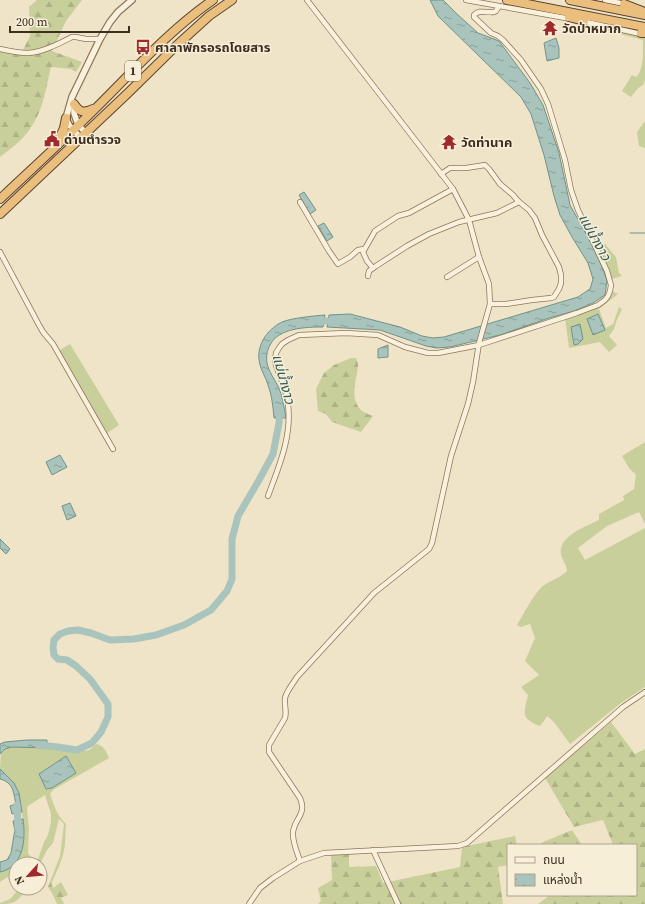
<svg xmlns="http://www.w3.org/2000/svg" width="645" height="904" viewBox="0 0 645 904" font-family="'Source Serif 4','Noto Sans Thai',serif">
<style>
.grass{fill:#c9cf9b;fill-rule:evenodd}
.forest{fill:url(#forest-firs)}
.water{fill:url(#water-ripples);stroke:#6f938a}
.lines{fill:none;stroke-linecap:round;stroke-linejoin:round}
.stream{stroke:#6f938a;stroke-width:1}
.river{stroke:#a9c4bc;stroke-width:7}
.minor-casing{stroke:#8d765c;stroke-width:6}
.tertiary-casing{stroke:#8d765c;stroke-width:8}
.trunk-casing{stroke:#5b4430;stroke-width:10}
.minor{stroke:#faf1dc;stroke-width:4.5}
.tertiary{stroke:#faf1dc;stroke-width:5.5}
.trunk{stroke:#eabe7c;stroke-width:8}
.labels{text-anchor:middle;stroke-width:3;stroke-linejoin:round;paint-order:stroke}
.shield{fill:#f7eed8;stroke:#756857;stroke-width:1}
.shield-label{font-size:12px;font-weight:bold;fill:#3d2e20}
.poi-label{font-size:13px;font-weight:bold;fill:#3d2e20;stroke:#f7eed8;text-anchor:start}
.water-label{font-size:14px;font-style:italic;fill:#2f5d5a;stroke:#f7eed8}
</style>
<defs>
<pattern id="forest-firs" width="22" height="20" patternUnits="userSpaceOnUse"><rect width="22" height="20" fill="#c9cf9b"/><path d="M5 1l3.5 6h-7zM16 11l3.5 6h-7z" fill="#aeb285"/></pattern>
<pattern id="water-ripples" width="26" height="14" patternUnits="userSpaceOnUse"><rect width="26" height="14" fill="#a9c4bc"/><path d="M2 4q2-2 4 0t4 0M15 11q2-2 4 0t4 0" fill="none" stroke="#8ba098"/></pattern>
</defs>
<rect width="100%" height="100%" fill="#f0e4c8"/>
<g class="grass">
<path d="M603,27L645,36V80L643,85L638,88L631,97L622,91L632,75L636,77C644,71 643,50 643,40L604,30Z"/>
<polygon points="645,121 645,148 639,146 637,132"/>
<polygon points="605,244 616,257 619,273 622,276 612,279 604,259 597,245"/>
<polygon points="612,291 618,294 599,309 606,328 613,324 619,307 622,309 616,322 614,329 609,336 617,345 609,352 600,342 569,348 565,318 607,300 611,296"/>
<polygon points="70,344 119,425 106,434 58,351"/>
<path d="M645,442V524L639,512L607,526L578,548L585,560L645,528V687L621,703L570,744L554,722L547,716L544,721L540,726C520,718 524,713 528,695L521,687L539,675L525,661L535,638L530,624L521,627L517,625C523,615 535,592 543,586C551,580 560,578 567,571C567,565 562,560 561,554C558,536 587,526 599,520V514L624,500L623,496L634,489L636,475L629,468L622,456Z"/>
<path d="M97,744C104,746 106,751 109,758L53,790L50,794C54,805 57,816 66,824C65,834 66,845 63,855C60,865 56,873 52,882H50L60,856L64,824L59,819L53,843L47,850L40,864H16V883L9,876L0,882V872L6,870L24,837V828L19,793L14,783L0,769L1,753L5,749L12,747L47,748L77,752L89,750ZM45,795L51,814V822L48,835L44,842L37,862L33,860L28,853L29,828L27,809L28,806Z"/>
<path d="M20,888H32L29,892L26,891C15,902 16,904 0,904V903L10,899Z"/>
</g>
<g class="forest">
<path d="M37,0H82L66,21L52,51L82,62L76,72L71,69L51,67C46,88 43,111 30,129C22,141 10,149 0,157V51L11,53L23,50L30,36L29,7Z"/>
<path d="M351,358H356C359,365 358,366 357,374C354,387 351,404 364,412C367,414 371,415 373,416L361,432L332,422L326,414L318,411L316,389L324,373L334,365Z"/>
<polygon points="611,722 635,754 645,749 645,904 538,904 550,895 636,895 636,845 613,845 603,820 574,827 545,778"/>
<polygon points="572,830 582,845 542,845 541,843"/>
<polygon points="515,836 517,845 508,845 508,865 498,867 503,904 318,904 321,901 318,888 332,880 331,855 349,854 349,867 376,866 383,883 460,867 462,847"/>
<polygon points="50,882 52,882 53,888 61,882 68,895 61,898 64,904 57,904 52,893 48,887"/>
</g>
<g class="water">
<polygon points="430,0 443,0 457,14 478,33 499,41 530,83 543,105 559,153 570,205 589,239 600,262 607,280 605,295 593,303 574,311 549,318 500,335 450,347 436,348 426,346 380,330 327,327 329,315 350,314 400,327 422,336 433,338 444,337 578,297 590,289 593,279 588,263 572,237 560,215 554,196 544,155 531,114 521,97 438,16"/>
<polygon points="556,38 559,48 559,58 547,61 544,43"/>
<polygon points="304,192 316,210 310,214 299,195"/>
<polygon points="324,223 333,237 327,241 318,226"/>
<polygon points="598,314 605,330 593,335 587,319"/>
<path d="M325,315L323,327C306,327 278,328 270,345C267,351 266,356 267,363C269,372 275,380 279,388C283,398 284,408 286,418H274C273,407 272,396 268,385C266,378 262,372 260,365C255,347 266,330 282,322C292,318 313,316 325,315Z"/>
<polygon points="580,324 583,339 578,344 574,345 571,327"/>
<polygon points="388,345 388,357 378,358 378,349"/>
<polygon points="60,455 67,467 52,475 46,462"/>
<polygon points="70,503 76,516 67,520 62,506"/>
<polygon points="0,539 10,549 6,554 0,548"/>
<polygon points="27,740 47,740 47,748 12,747 5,749 0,754 0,744 5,742"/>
<polygon points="66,756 76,773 52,788 46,789 39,774"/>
<path d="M0,769L14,783L19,793L22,812L12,814L10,806L16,804C13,792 14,783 0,779Z"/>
<path d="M23,819C26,838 24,867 0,872V862L7,860L11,853L14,835L15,831L13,821Z"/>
</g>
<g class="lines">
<polyline class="stream" points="630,233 645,233"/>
<g class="river">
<polyline points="314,321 338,321"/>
<polyline points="38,745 58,747 77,750 92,743 101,732 108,717 108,704 90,679 76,666 67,660 58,659 54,655 53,647 54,640 60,634 68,631 78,630 91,633 110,640 134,639 156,635 184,625 211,610 227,591 232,579 232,539 238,516 259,480 273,454 279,423 280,410"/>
<polyline points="17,805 18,828"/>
</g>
<defs>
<g id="minor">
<polyline points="466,0 571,19"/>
<polyline points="605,0 625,4"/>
<polyline points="582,21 641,34"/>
<path d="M0,49C9,51 18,53 28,53C43,52 58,44 72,37H76L86,39H100"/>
<polyline points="441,174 450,168 466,168 485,165 489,169 500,184 513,195 518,201 529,210 535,218 542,235 559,267 561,275 561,283 559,289 554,297 551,298 532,300 506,304 490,304"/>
<polyline points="300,202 329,251 338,264 350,257 358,250 364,249"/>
<polyline points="0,252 39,325 43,332 53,344 113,449"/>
<polyline points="373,268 367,261 363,252 375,231 398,216 409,213 453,189"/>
<polyline points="368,276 369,271 376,266 407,246 429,234 459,222 497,213 517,203 518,201"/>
<polyline points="447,277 479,257"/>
<path d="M268,496C279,466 292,437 288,404C287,391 280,377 276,365L275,359L276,353L279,348L282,344L288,340L299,335L346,333L378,335L405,347L428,353H438L479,345L577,313L598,305L605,300L608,296L610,291L611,285L607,271L578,210L571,190L565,160L548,104L541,89L521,60L503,40L498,36L491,33L474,17V15C479,9 487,13 494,12L496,11L499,6"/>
<polyline points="373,850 398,904"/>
<path d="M300,861C297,852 292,841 293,832C295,818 307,814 300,798L269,752V745L285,718C287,711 284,705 285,698C287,690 293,684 297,677L374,593L429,549L432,543L451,456L468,404L473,382L479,343L490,304L489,284L479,257L469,220L453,189L307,0"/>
<polyline points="249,904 260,888 273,878 300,861 324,853 458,846 467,843 623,707 645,692"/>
</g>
<g id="tertiary">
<polyline points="74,104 74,113 78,125 86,133"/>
<polyline points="81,138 69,125 66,118 72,97 100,39 110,22 118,12 132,0"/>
</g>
<g id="trunk">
<polyline points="507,0 645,27"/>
<polyline points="570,0 645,15"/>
<polyline points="624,4 642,11"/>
<polyline points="569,17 584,21"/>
<polyline points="641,33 645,33"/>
<path d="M74,104C80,113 84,113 93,109"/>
<polyline points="58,141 64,128 66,118"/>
<path d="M0,199C34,167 68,136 101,103C137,67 171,29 213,0"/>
<polyline points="0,214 128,93 176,46 209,16 232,0"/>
</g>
</defs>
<use href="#minor" class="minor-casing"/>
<use href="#tertiary" class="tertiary-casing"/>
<use href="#trunk" class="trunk-casing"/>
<use href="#minor" class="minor"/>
<use href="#tertiary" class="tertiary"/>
<use href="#trunk" class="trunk"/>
</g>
<defs>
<symbol id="temple-bare" viewBox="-9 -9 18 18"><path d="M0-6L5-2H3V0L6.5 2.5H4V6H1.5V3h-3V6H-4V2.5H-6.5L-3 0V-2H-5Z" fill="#9e2a2b" stroke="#f7eed8" stroke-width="2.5" paint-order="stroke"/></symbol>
<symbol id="bus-bare" viewBox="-9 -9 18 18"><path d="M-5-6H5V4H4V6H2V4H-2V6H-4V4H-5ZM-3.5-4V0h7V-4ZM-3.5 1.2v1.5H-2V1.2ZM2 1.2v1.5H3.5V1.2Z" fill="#9e2a2b" stroke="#f7eed8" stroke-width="2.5" paint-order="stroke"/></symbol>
<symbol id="civic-bare" viewBox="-9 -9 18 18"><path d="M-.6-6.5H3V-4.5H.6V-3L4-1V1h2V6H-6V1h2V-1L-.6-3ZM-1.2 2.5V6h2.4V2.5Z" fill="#9e2a2b" stroke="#f7eed8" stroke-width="2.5" paint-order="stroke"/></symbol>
</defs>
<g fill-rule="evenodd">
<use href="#temple-bare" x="539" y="17" width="22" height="22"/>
<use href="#bus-bare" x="132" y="36" width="22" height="22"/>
<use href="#civic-bare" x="41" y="128" width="22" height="22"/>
<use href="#temple-bare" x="438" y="131" width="22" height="22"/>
</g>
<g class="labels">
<rect class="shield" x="125" y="61" width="16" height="20" rx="3"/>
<g class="shield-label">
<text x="133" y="75">1</text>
</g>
<g class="poi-label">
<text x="562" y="33">วัดป่าหมาก</text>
<text x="155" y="52">ศาลาพักรอรถโดยสาร</text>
<text x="64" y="144">ด่านตำรวจ</text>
<text x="461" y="147">วัดท่านาค</text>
</g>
<g class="water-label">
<text transform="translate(595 237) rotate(61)" y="5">แม่น้ำงาว</text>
<text transform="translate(284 379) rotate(75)" y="5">แม่น้ำงาว</text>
</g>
</g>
<rect x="507" y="844" width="130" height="52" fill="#f7eed8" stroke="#ada18e"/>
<rect x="515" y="857" width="20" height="6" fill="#faf1dc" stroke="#ada18e"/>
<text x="543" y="864" font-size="12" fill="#3d2e20">ถนน</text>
<rect x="515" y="874" width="20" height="12" fill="url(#water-ripples)" stroke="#ada18e"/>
<text x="543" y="884" font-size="12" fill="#3d2e20">แหล่งน้ำ</text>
<g transform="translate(28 876) rotate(243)"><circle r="19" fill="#f7eed8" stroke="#ada18e"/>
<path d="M0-3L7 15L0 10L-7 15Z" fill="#9e2a2b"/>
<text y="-6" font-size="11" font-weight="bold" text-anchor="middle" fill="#3d2e20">N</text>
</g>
<path d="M10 26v6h119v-6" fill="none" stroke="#3d2e20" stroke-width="2"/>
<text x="16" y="26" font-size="12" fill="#3d2e20" stroke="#f7eed8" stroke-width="3" paint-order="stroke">200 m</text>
</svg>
